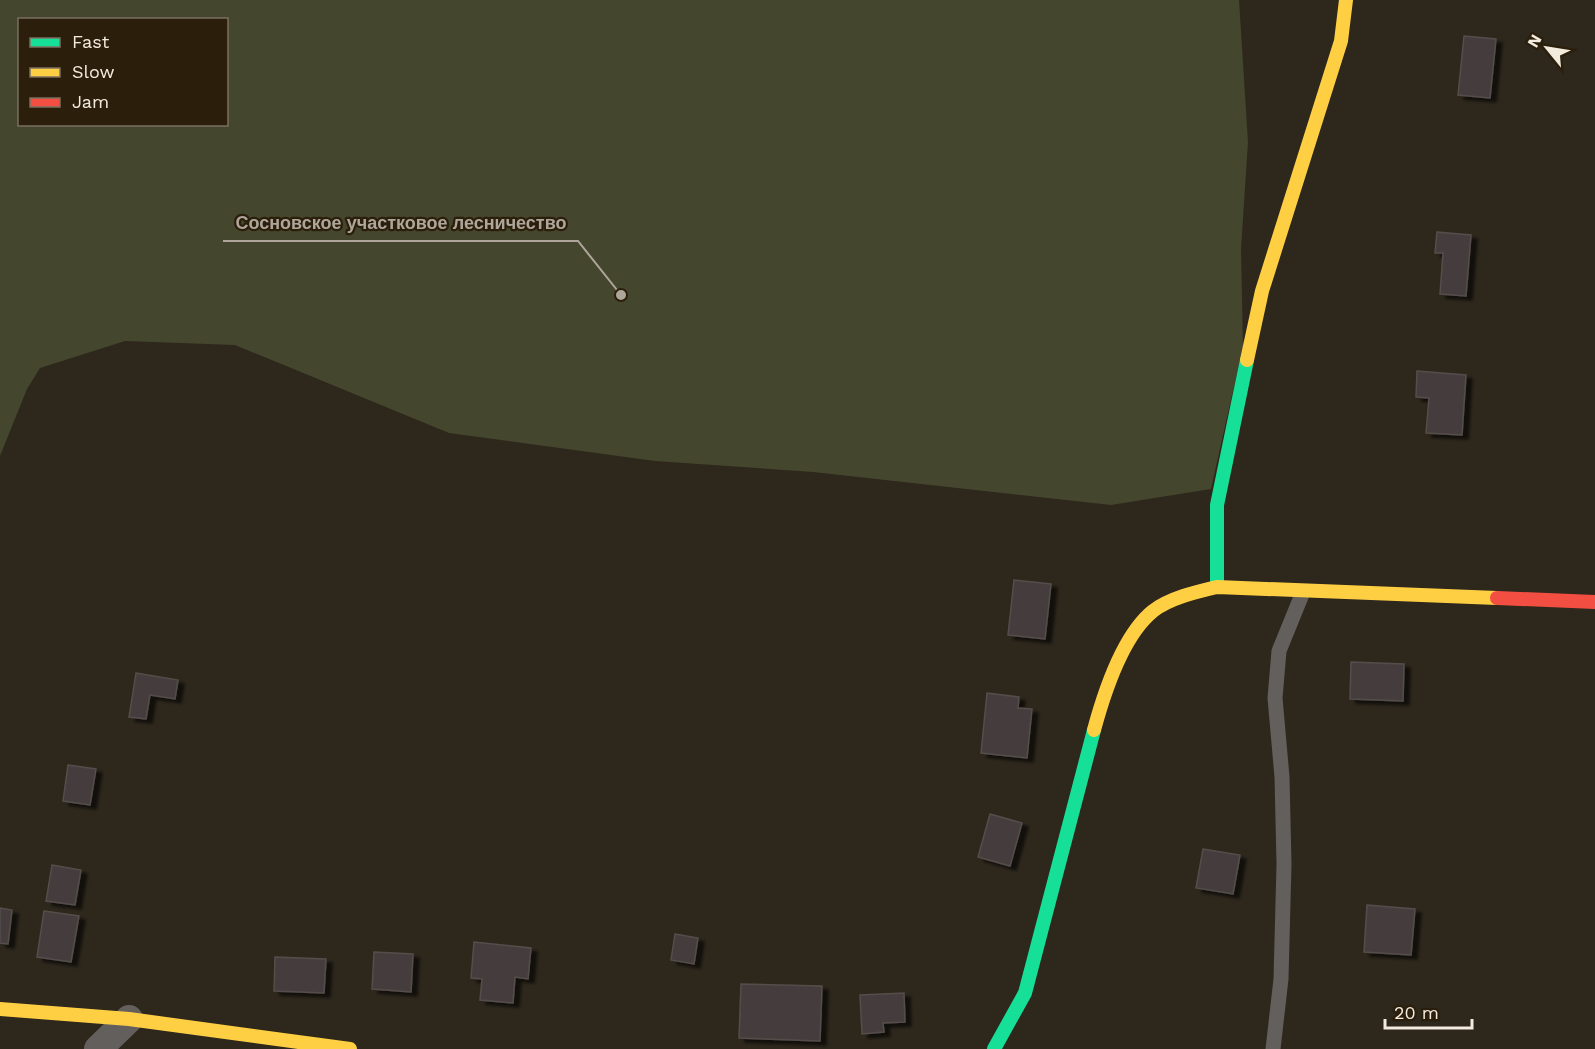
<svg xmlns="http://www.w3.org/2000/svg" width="1595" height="1049" viewBox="0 0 1595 1049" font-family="'Work Sans',sans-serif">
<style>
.green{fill:#45462e;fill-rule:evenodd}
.building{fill:#453e3c;stroke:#544d4b;stroke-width:1.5;filter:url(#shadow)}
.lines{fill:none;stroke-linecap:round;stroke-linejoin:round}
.lane{stroke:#635f5c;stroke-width:15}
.street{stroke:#635f5c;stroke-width:28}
.fast{stroke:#16e098;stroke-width:14}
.slow{stroke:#ffcf43;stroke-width:14}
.jam{stroke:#f24e42;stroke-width:14}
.leader{fill:none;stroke:#aea69b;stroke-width:2}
.callout-dot{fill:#aea69b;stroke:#2b1e0b;stroke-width:2}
.callout-label{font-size:18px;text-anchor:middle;font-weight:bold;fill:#aea69b;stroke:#2b1e0b;stroke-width:4.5;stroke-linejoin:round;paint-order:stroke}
</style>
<defs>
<filter id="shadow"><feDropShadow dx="6" dy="4" stdDeviation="1.5" flood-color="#0009"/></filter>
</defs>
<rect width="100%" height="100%" fill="#2d271c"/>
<path class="green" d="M0,0H1239L1248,142L1241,249L1243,346L1211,489L1111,505L813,472L655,461L449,433L235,345L125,341L40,368L27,389L0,456ZM20,20H226V124H20Z"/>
<g class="building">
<polygon points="1464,36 1496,39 1490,98 1458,95"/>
<polygon points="1437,232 1471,235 1466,296 1440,294 1443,253 1435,253"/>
<polygon points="1417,371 1466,375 1462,435 1426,433 1429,398 1416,397"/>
<polygon points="1014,580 1051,584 1045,639 1008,635"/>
<polygon points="1351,662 1404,664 1403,701 1350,699"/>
<polygon points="136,673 178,680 175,699 150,695 146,719 129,717"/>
<polygon points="987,693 1019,697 1018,708 1032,709 1027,758 981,753"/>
<polygon points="68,765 96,769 90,805 63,801"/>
<polygon points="990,814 1022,823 1010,866 978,857"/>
<polygon points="1203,849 1240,855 1233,894 1196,888"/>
<polygon points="52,865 81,870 75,905 46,901"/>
<polygon points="1367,905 1415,909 1411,955 1364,952"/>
<polygon points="0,908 12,910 8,944 0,943"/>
<polygon points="44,911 79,916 71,962 37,957"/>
<polygon points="675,934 698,938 694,964 671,960"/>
<polygon points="474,942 531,948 528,979 515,977 513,1003 480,1000 482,979 471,978"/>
<polygon points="374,952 413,954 411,992 372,989"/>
<polygon points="275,957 326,959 324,993 274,991"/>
<polygon points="741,984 822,986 820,1041 739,1038"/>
<polygon points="904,993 905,1022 883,1023 884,1032 862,1034 860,995"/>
</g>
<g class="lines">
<polyline class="lane" points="1273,1049 1281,979 1284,864 1282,777 1275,698 1279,651 1303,592"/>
<polyline class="street" points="98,1049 129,1019"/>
<g class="fast">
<polyline points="1217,587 1217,505 1247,360"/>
<polyline points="994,1049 1025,993 1094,730"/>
</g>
<g class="slow">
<polyline points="1247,360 1262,291 1341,41 1346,0"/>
<path d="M1094,730C1104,693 1122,636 1153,611C1170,598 1196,592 1217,587L1497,598"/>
<polyline points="0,1009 129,1019 350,1049"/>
</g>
<polyline class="jam" points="1497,598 1595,602"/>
</g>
<path class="leader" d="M621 295L578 241H223"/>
<circle class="callout-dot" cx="621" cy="295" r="6"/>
<g class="callout-label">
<text x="401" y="229">Сосновское участковое лесничество</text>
</g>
<rect x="18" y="18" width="210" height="108" fill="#2b1e0b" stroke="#7b7060" stroke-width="1.5"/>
<rect x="30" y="38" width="30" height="9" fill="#16e098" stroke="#7b7060" stroke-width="1.5"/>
<text x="72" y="48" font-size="18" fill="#f4ebdf">Fast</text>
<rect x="30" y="68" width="30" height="9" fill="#ffcf43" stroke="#7b7060" stroke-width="1.5"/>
<text x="72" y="78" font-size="18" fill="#f4ebdf">Slow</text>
<rect x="30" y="98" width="30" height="9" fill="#f24e42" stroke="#7b7060" stroke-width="1.5"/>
<text x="72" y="108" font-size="18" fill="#f4ebdf">Jam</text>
<g transform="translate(1547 48) rotate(300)" stroke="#2b1e0b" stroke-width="4.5" paint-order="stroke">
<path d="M0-4.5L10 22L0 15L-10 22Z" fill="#f4ebdf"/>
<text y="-9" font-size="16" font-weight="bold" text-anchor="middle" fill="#f4ebdf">N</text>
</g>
<path d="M1385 1019v9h87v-9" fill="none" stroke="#f4ebdf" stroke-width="3"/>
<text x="1394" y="1019" font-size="18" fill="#f4ebdf" stroke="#2b1e0b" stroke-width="4.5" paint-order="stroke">20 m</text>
</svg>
